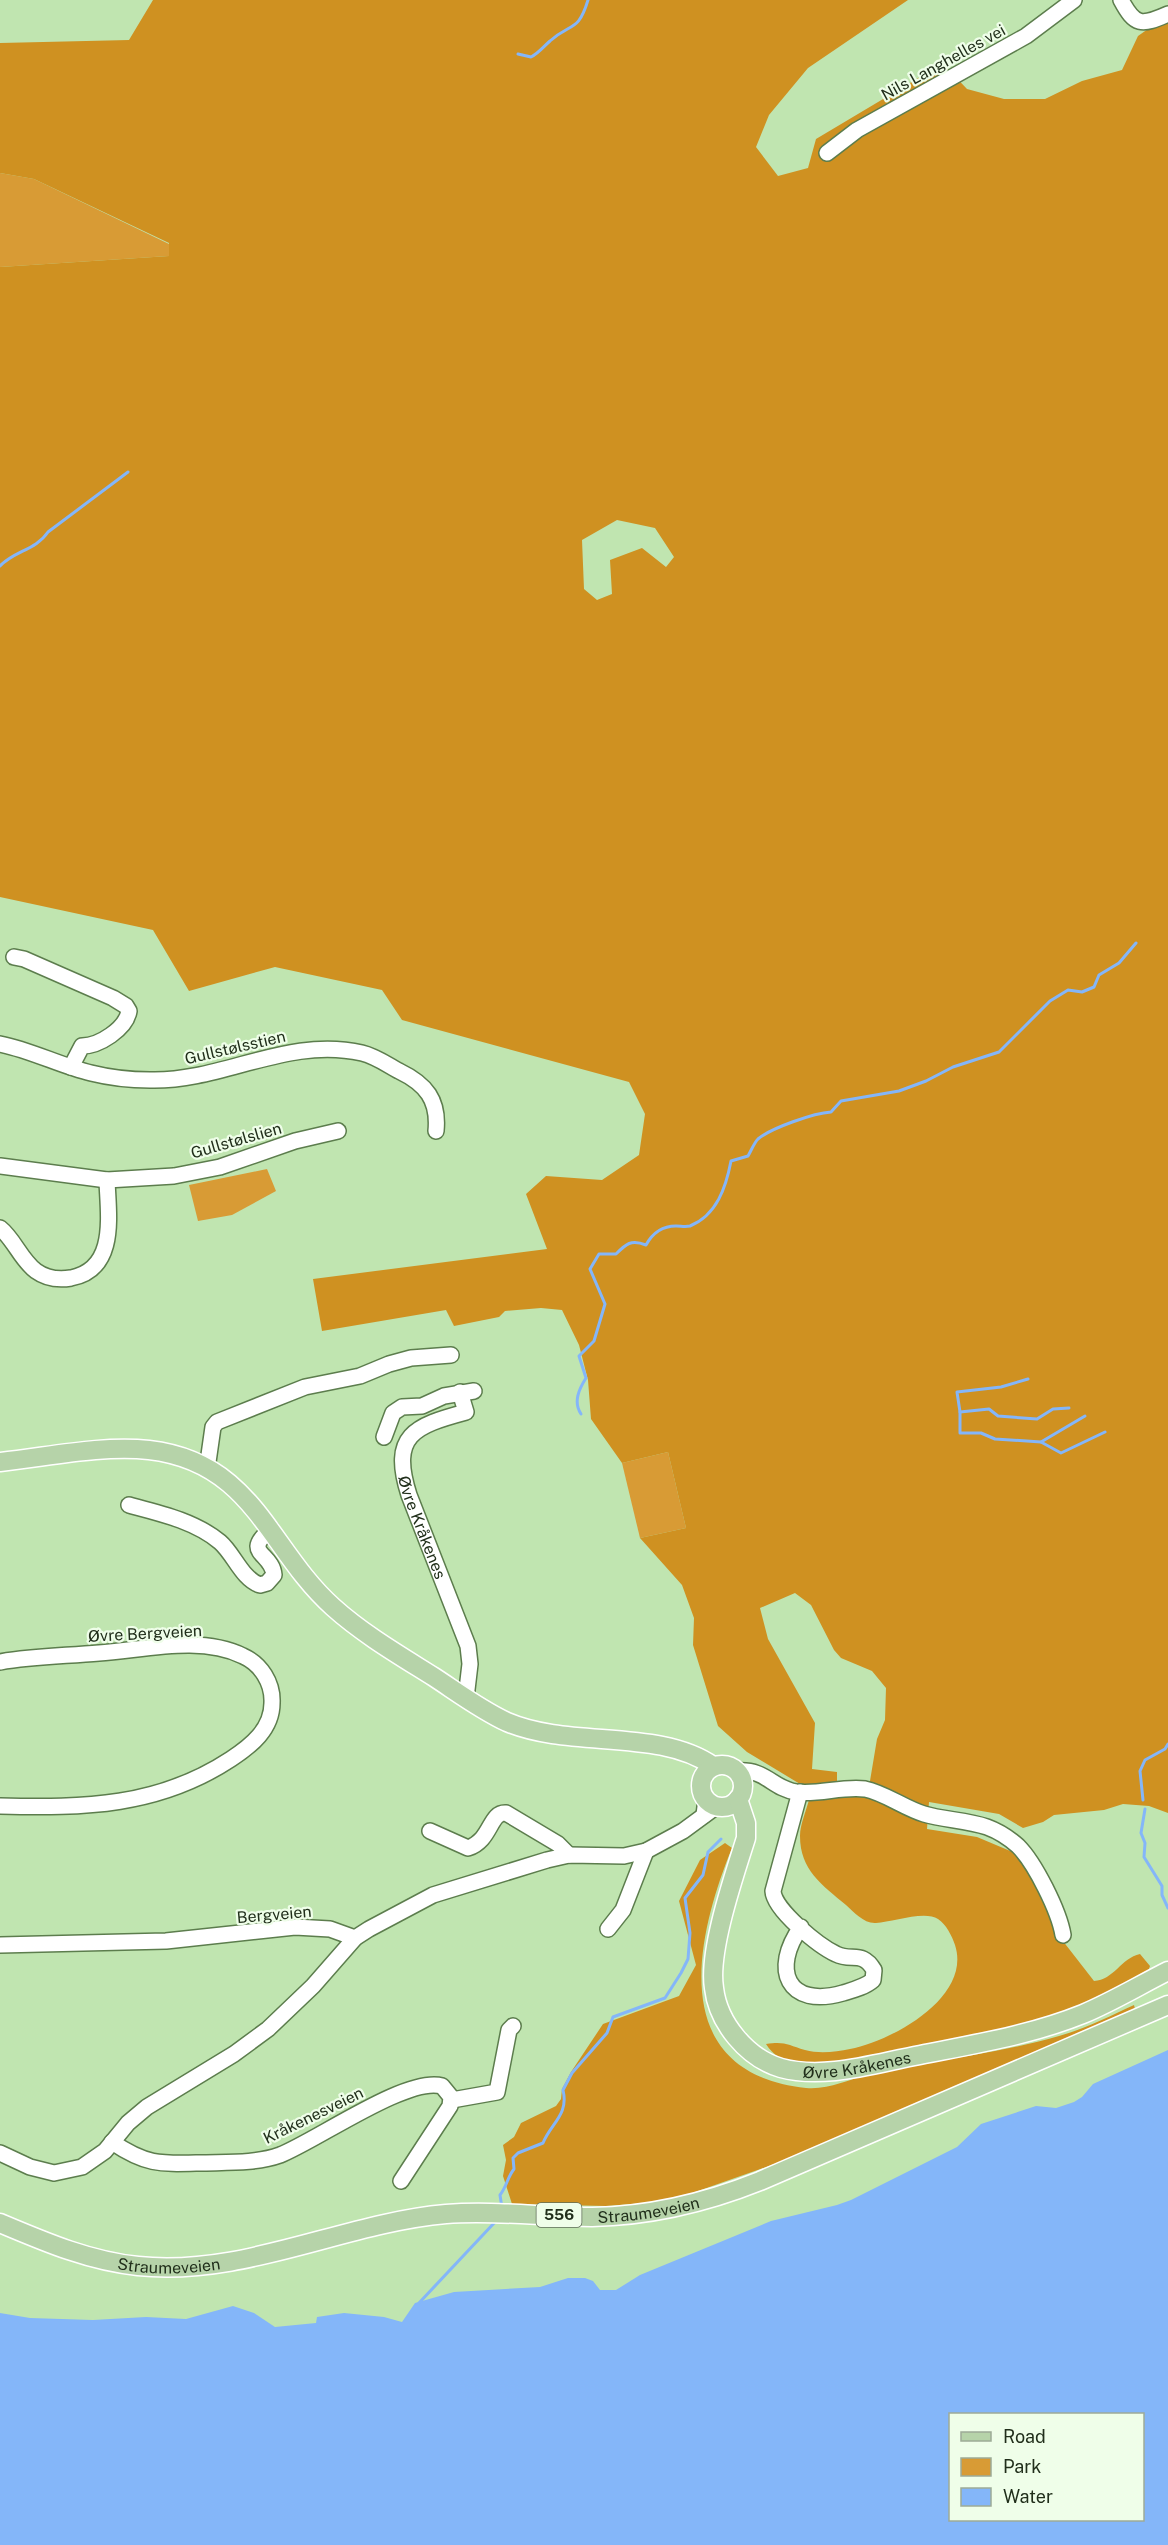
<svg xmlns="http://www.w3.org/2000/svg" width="1168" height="2545" viewBox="0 0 1168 2545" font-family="'Public Sans',sans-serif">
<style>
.green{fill:#d89b35}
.forest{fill:#cf9121;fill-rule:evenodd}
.water{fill:#84b6f9;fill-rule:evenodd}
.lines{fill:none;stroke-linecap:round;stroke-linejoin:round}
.stream{stroke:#84b6f9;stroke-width:3}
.minor-casing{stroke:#5c7d4d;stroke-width:18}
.major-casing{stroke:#fff;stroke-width:21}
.minor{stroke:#fff;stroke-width:15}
.major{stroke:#b6d3a9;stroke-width:18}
.labels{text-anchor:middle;stroke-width:4.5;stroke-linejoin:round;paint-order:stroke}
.shield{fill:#effee9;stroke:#5f6d59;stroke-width:1.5}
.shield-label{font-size:15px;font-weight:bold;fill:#212f1b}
.street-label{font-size:16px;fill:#212f1b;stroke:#effee9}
</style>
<rect width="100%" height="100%" fill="#c0e5b0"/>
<g class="green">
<polygon points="0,173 34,179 169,244 169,256 0,267"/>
<polygon points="267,1169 276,1191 232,1215 198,1221 189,1185"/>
<polygon points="668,1452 686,1528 640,1538 622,1463"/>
</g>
<g class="forest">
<path d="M153,0H908L808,68L769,115L756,147L778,176L808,168L816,139L920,77L946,67L967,89L1004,99H1045L1082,81L1122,70L1138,36L1168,15V1813L1149,1806L1123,1804L1104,1810L1054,1815L1043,1822L1023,1828L999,1814L929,1802L927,1829L977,1837L1015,1853L1029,1873L1059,1936L1094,1981C1114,1980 1121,1958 1140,1954L1150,1966L1146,1977C1126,1987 1106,1999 1084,2006C1017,2031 943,2044 872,2056C847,2061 820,2069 795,2064C782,2061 773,2055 766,2044C785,2041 788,2045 805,2050C819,2054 836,2052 850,2049C892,2041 972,1997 955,1945C952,1936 946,1924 938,1919C925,1910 892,1922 876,1923C864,1924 854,1912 846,1905C822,1885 800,1870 800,1836C800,1824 807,1809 810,1796L805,1787L747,1752L718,1726L693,1645L694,1618L682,1585L640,1538L686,1528L668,1452L622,1463L591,1419L588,1380L579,1345L562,1310L541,1308L505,1311L499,1317L454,1326L446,1310L322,1331L313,1279L547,1249L526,1194L546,1176L602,1180L639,1155L645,1114L629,1082L402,1020L382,990L275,967L189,991L153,930L0,897V267L169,256V243L34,179L0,173V43L129,40ZM617,520L655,528L674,557L666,567L642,548L610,560L612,594L597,600L584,589L582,540ZM795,1593L811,1605L834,1650L841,1658L872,1671L886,1688L885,1720L877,1739L870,1781H837V1772L812,1769L815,1723L768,1639L760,1608Z"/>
<path d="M725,1843L732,1848C694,1941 667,2073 806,2088C828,2090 847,2080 867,2075C885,2070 903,2068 921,2064C966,2056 1014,2049 1059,2036C1085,2029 1110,2016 1134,2005L1135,2009L789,2159L681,2197L645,2203L606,2206L512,2204L503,2176L506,2160L503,2145L514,2137L521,2123L556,2106L561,2099L562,2089L571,2072L603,2024L679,1996L696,1965L679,1901L700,1860Z"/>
</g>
<path class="water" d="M1168,2050V2545H0V2313L30,2318L93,2320L146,2317L186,2319L233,2306L254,2313L275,2327L316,2323L317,2317L344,2313L384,2317L402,2322L415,2303L454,2292L540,2287L568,2278H585L593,2281L600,2290H616L640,2275L771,2221L837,2205L851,2200L957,2147L981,2124L1036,2106L1056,2108L1074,2102L1082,2097L1093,2084ZM950,2414H1142V2520H950Z"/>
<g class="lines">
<g class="stream">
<path d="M518,54L531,57C539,53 543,47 550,41C571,22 578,33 588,0"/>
<path d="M0,566C14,551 36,550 48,532L128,472"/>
<polyline points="1028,1379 1001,1387 957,1392 960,1412 960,1433 981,1433 995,1439 1041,1442 1061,1453 1105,1432"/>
<polyline points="960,1412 989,1409 998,1416 1037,1419 1053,1409 1069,1408"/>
<path d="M581,1414C573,1402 579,1389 586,1378L579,1356L594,1341L605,1304L590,1269L599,1254H616C626,1244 631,1239 646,1245C652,1234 662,1226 676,1226C681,1226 685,1227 690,1226C717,1215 726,1187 731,1161L748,1156C751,1151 754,1143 758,1139C771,1128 814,1113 831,1112L841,1101L899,1091L926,1081L953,1067L999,1052L1050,1001L1068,990L1082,992L1094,987L1099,975L1119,963L1136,943"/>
<polyline points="1041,1442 1085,1416"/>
<polyline points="1143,1800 1140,1771 1145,1760 1165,1749 1168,1744"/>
<polyline points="1145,1809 1141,1833 1145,1843 1144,1857 1162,1886 1162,1895 1168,1908"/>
<path d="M502,2208L500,2195C507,2186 507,2178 514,2169L513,2158L518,2153L543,2143C551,2123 569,2115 563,2090L572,2073L607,2033L613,2017L665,1998L681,1973L688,1959L690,1933L685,1898L703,1875L708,1852L721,1839"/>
<polyline points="419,2303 496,2221"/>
</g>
<defs>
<g id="minor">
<path d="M1121,0C1135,26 1141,26 1168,14"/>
<polyline points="827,153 857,130 1026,36 1074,0"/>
<path d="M14,957L24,959L113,998L126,1006L129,1011C126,1029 99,1046 82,1046L71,1067"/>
<path d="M0,1044C31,1050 61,1066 91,1073C111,1078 130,1080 150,1080C223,1082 287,1036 362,1053C375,1056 388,1065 399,1071C426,1084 439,1100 436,1131"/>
<polyline points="0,1166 107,1180 174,1176 220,1167 295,1141 338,1131"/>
<path d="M0,1228C14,1239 21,1260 36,1271C47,1279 59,1280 71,1278C118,1269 108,1214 107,1180"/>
<path id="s1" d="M460,1392L466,1412C414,1426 390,1435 409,1495L468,1646L470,1664L466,1698"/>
<polyline points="384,1437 393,1413 402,1407 422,1406 444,1396 474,1391"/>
<polyline points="207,1469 213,1427 217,1422 305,1387 360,1376 389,1364 411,1358 451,1355"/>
<path d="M129,1505C159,1513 195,1521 220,1542C234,1554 242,1579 260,1585L267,1583L274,1575C272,1552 241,1554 271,1529"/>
<path d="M0,1662C33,1656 66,1656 99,1653C144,1650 201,1635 243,1656C261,1664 273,1683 272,1703C272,1729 251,1746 231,1759C158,1807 84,1808 0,1806"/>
<path d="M737,1771C767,1769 771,1788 796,1792C819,1795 842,1786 865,1789C885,1793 904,1808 924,1814C944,1820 967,1820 987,1827C998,1831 1009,1838 1018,1846C1035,1863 1059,1911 1063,1935"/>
<path d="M800,1792L773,1891C774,1910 819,1946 836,1954C852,1962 862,1950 874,1970L873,1980C865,1987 853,1990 843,1993C787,2009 771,1969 801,1927"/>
<polyline points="704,1815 706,1799"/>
<path d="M430,1831L468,1848C492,1840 489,1812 506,1813L558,1844L569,1855"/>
<polyline points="608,1929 623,1910 646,1851"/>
<polyline points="0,1945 166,1941 295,1927 330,1929 355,1938"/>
<polyline points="452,2100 497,2092 509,2030 513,2026"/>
<path d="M112,2142C146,2165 160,2164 199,2163C225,2162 255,2164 280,2155C316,2141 407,2076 442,2086L451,2097L450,2106L401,2181"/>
<polyline points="0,2153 30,2167 54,2173 82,2167 105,2151 128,2123 147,2107 234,2054 268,2029 313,1986 355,1938 369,1929 433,1895 547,1860 569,1855 624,1856 646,1851 683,1831 717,1806"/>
</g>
<g id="major">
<path d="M0,1462C48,1457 100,1445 149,1450C254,1462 268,1549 333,1607C363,1634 399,1655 434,1677C457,1692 481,1710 507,1722C570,1749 659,1728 713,1766"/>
<circle cx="722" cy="1786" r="21"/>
<path id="s2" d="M738,1799L746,1823V1838C734,1876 708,1951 714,1988C718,2023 747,2058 781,2068C825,2080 876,2063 920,2055C975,2044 1031,2035 1083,2014C1112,2002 1140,1985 1168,1971"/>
<path id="s3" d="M0,2223C45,2242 89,2261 138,2266C244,2277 343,2223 446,2214C495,2210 543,2217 592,2217C651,2216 705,2203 760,2181L1168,2005"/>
</g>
</defs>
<use href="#minor" class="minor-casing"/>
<use href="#major" class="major-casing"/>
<use href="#minor" class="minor"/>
<use href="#major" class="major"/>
</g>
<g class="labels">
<rect class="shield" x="536.5" y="2203" width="45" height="24" rx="4.5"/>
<g class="shield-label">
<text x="559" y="2220">556</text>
</g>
<g class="street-label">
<text transform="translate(943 62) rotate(-29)" y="6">Nils Langhelles vei</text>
<text transform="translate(235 1047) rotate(-13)" y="6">Gullstølsstien</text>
<text transform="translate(236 1140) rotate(-16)" y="6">Gullstølslien</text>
<text dy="6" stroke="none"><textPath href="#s1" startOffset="178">Øvre Kråkenes</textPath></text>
<text transform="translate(145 1633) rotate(-3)" y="6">Øvre Bergveien</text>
<text transform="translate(274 1914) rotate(-5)" y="6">Bergveien</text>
<text dy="6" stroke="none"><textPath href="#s2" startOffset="381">Øvre Kråkenes</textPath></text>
<text transform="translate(313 2115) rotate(-26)" y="6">Kråkenesveien</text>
<text dy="6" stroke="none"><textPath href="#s3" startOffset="662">Straumeveien</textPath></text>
<text dy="6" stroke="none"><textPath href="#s3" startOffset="176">Straumeveien</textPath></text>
</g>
</g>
<rect x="949" y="2413" width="195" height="108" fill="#effee9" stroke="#9dab97" stroke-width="1.5"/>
<rect x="961" y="2432" width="30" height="9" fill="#b6d3a9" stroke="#9dab97" stroke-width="1.5"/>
<text x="1003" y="2443" font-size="18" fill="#212f1b">Road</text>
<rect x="961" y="2458" width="30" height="18" fill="#d89b35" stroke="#9dab97" stroke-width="1.5"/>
<text x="1003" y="2473" font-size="18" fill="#212f1b">Park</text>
<rect x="961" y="2488" width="30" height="18" fill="#84b6f9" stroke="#9dab97" stroke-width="1.5"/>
<text x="1003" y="2503" font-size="18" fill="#212f1b">Water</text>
</svg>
